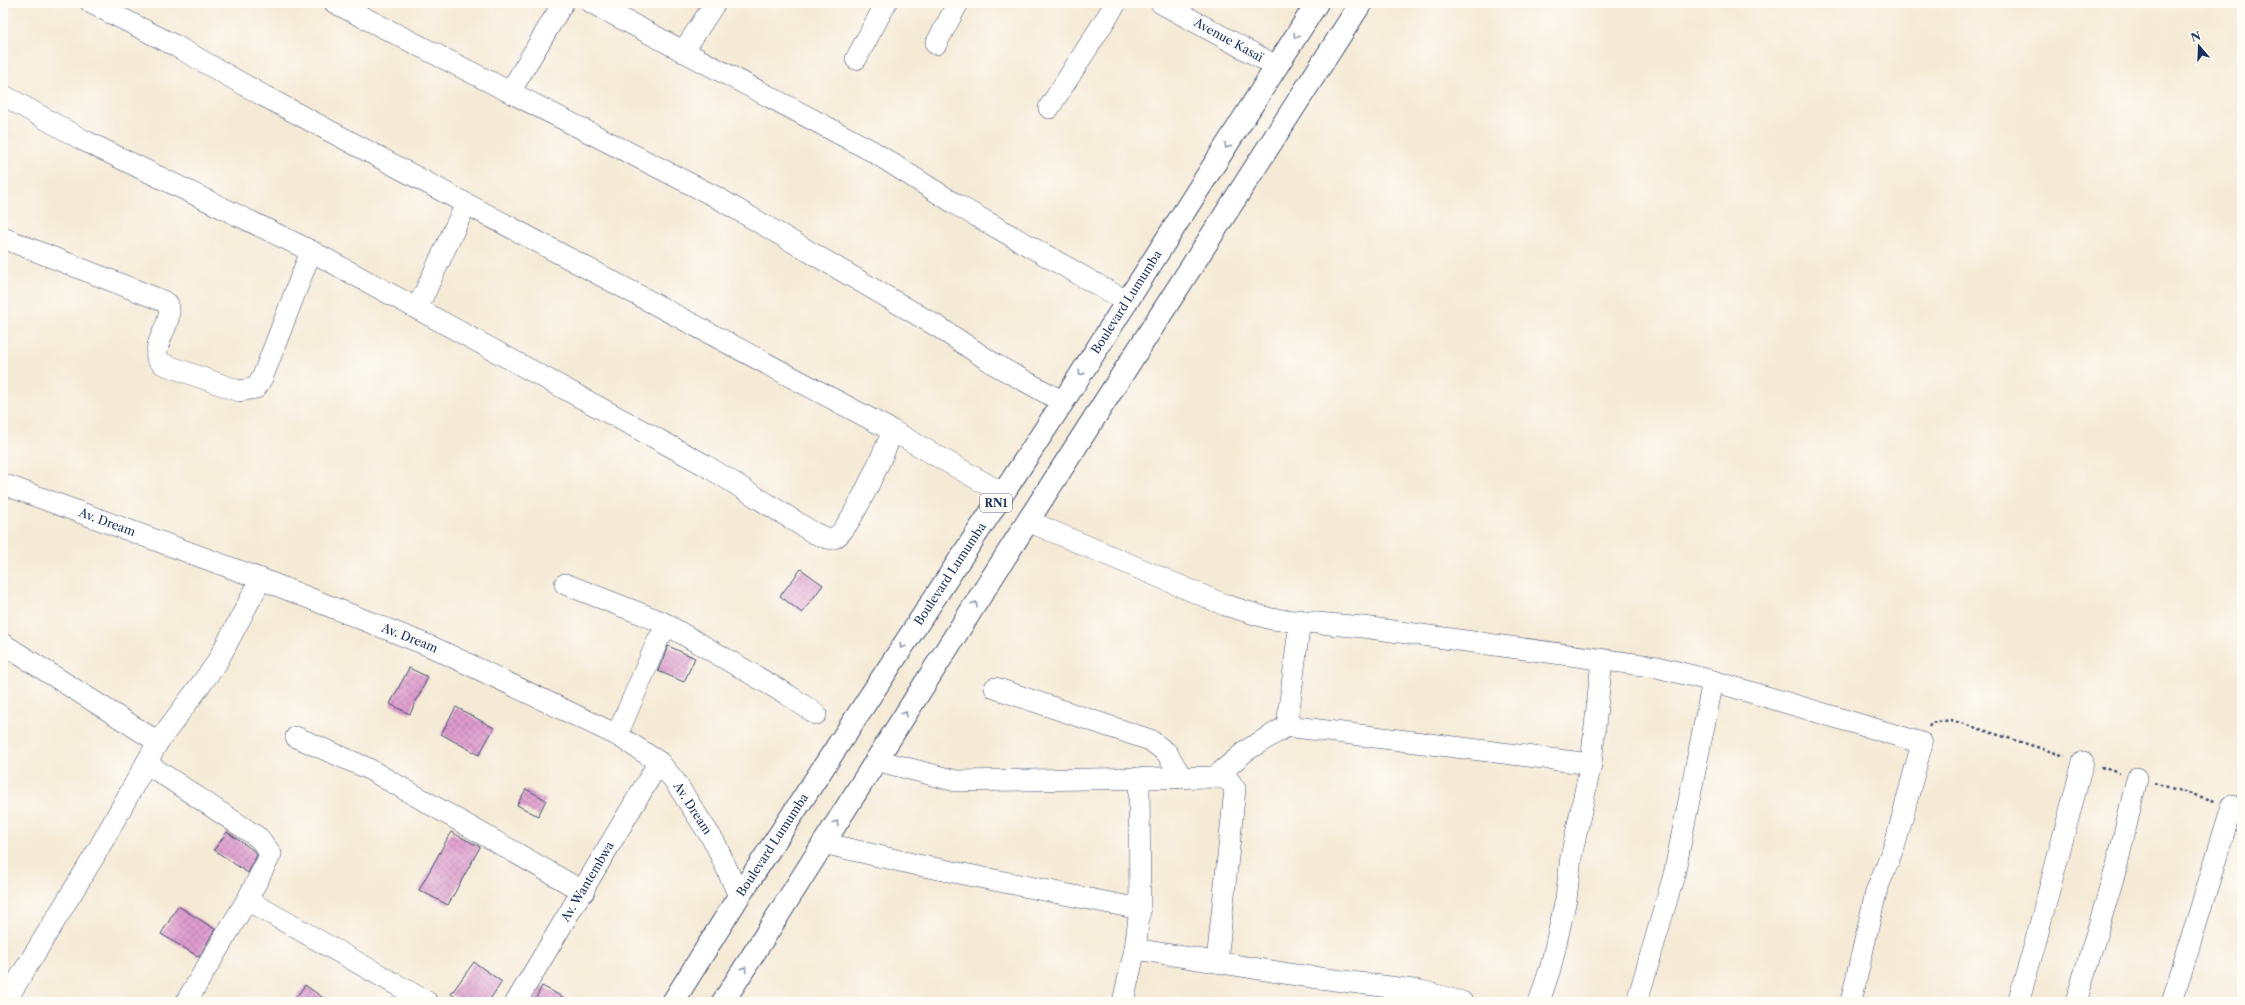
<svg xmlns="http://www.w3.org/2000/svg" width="2245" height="1005" viewBox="0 0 2245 1005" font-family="'Libre Caslon Text',serif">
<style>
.building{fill:url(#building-cross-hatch)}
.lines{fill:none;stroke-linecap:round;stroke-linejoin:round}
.minor-casing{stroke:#3c4b70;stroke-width:22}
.highway-casing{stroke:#3c4b70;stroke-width:24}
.path{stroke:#3c4b70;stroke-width:2.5;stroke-dasharray:3 3;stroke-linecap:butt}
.minor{stroke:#fff;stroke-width:21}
.highway{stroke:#fff;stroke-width:22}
.oneway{stroke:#8d97ae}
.labels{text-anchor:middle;stroke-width:3;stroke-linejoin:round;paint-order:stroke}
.shield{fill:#fdfcf7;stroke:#5f6c8c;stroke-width:1}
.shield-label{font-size:11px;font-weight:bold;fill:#1b2f5e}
.street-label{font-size:12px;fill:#1b2f5e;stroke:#fdfcf7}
</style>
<defs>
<pattern id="building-cross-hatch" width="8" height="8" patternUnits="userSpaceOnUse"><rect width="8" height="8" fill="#df9cce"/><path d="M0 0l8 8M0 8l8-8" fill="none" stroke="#b480aa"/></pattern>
</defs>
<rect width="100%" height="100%" fill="#fdfcf7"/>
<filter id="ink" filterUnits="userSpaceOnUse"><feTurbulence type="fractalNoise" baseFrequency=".025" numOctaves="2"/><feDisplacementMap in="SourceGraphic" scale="8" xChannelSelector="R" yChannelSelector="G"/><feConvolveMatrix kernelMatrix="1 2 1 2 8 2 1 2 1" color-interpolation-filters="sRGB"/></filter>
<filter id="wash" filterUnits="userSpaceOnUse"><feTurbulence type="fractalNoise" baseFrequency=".012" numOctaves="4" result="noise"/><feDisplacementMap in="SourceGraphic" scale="16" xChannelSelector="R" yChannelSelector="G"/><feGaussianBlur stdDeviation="0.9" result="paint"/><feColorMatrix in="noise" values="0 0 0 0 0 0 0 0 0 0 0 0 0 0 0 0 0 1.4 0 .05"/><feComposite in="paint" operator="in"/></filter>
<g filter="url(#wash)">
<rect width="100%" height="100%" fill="#f5ead5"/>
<g id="blocks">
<g class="building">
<polygon points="801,569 823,585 802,613 780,596"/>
<polygon points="668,646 695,658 684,682 658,671"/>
<polygon points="409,668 428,677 410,714 390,704"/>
<polygon points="456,707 494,728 479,755 441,734"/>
<polygon points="526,789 546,800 538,816 517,805"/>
<polygon points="227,832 253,850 257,855 248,873 214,850"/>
<polygon points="451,832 480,847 448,905 419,890"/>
<polygon points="178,906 215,929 199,957 161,934"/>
<polygon points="474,962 502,982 488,1002 462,1002 451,994"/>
<polygon points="305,985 329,1002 293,1002"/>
<polygon points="542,986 572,1002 534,1002"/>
</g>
</g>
</g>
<g filter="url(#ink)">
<use href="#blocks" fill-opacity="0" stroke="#3c4b70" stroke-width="1"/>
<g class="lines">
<defs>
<g id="minor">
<polyline points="91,3 174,45 264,96 893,431 1002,493"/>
<polyline points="335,3 716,197 940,328 994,364 1063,402"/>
<polyline points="592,3 872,151 957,205 1126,301"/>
<path id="s1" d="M1161,3L1276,66"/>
<polyline points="936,44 958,3"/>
<polyline points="683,52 715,3"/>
<polyline points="856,59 886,3"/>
<polyline points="510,92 563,3"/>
<path d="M3,95L83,140L311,251L705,465L814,533C820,535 827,540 834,538C849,534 885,449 893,431"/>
<polyline points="1049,108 1116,3"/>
<path d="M3,238L163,301L168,304C174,323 154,339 157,358L163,364L239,391L256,388L263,376L311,251"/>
<polyline points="417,309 466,204"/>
<path id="s2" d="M3,484L261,579L432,647L617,735L659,762L674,780L715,843L739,896"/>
<polyline points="1028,521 1225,605 1271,619 1363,627 1657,667 1713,681 1922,743 1896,841 1876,892 1851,1002"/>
<polyline points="565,584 662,622 788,695 816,714"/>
<polyline points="3,644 158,742"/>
<polyline points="995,688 1150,740 1167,753 1182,778"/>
<polyline points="1287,726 1300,620"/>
<polyline points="617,735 658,640 668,625"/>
<polyline points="296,737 367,768 584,892"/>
<polyline points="876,760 956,781 1215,777 1228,779 1235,789 1217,962"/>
<polyline points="146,763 259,838 271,854 247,900 186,1002"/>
<polyline points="1215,777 1247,750 1287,726 1591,764"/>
<polyline points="823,843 913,864 1140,909"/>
<polyline points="247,900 427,1002"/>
<polyline points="1135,949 1296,975 1421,991 1462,1002"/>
<polyline points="5,1002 95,855 158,742 216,664 261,579"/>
<path id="s3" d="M516,1002L659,762"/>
<polyline points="1123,1002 1135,949 1140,909 1139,778"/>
<polyline points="1539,1002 1551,966 1566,899 1571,857 1591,764 1602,660"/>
<polyline points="1637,1002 1674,875 1713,681"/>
<polyline points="2018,1002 2033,951 2083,762"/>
<polyline points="2076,1002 2117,865 2137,778"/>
<polyline points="2172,1002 2232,806"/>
</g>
<g id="highway">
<path id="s4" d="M673,1002L739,896L1063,402L1317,3"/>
<polyline points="723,1002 1028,521 1361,3"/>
</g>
</defs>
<use href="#minor" class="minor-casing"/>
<use href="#highway" class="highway-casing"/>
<g class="path">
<polyline points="1929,727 1931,723 1951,720 2065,756"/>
<polyline points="2101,767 2119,773"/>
<polyline points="2154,783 2215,801"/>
</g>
<use href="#minor" class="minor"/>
<use href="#highway" class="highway"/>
</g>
<defs><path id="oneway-chevron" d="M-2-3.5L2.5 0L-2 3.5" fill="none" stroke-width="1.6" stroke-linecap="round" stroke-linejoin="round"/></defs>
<g class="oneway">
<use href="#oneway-chevron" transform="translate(1296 36) rotate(123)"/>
<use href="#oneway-chevron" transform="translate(1227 146) rotate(122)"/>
<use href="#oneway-chevron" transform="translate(1081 373) rotate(122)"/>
<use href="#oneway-chevron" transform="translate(975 604) rotate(-58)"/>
<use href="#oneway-chevron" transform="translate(902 646) rotate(123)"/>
<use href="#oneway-chevron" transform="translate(905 714) rotate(-58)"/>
<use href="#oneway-chevron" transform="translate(836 823) rotate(-57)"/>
<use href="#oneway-chevron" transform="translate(744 969) rotate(-58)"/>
</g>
</g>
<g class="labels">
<rect class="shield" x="980" y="494" width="32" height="18" rx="3"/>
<g class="shield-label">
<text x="996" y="507">RN1</text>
</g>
<g class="street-label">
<text dy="4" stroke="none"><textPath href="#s1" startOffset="77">Avenue Kasaï</textPath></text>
<text dy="4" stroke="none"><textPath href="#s4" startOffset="834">Boulevard Lumumba</textPath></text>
<text dy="4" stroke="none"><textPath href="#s2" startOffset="111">Av. Dream</textPath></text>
<text dy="4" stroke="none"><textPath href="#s4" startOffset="510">Boulevard Lumumba</textPath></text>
<text dy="4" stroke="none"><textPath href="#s2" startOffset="435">Av. Dream</textPath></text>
<text dy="4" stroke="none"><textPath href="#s2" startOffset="771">Av. Dream</textPath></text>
<text dy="4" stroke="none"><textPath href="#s4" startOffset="186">Boulevard Lumumba</textPath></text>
<text dy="4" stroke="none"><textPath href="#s3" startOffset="140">Av. Wantembwa</textPath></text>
</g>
</g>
<rect width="2245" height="1005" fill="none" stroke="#fdfcf7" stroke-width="16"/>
<g transform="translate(2199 46) rotate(341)" stroke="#fdfcf7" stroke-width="3" paint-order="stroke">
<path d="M0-3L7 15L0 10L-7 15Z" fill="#1b2f5e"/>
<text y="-6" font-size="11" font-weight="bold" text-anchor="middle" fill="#1b2f5e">N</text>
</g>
</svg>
